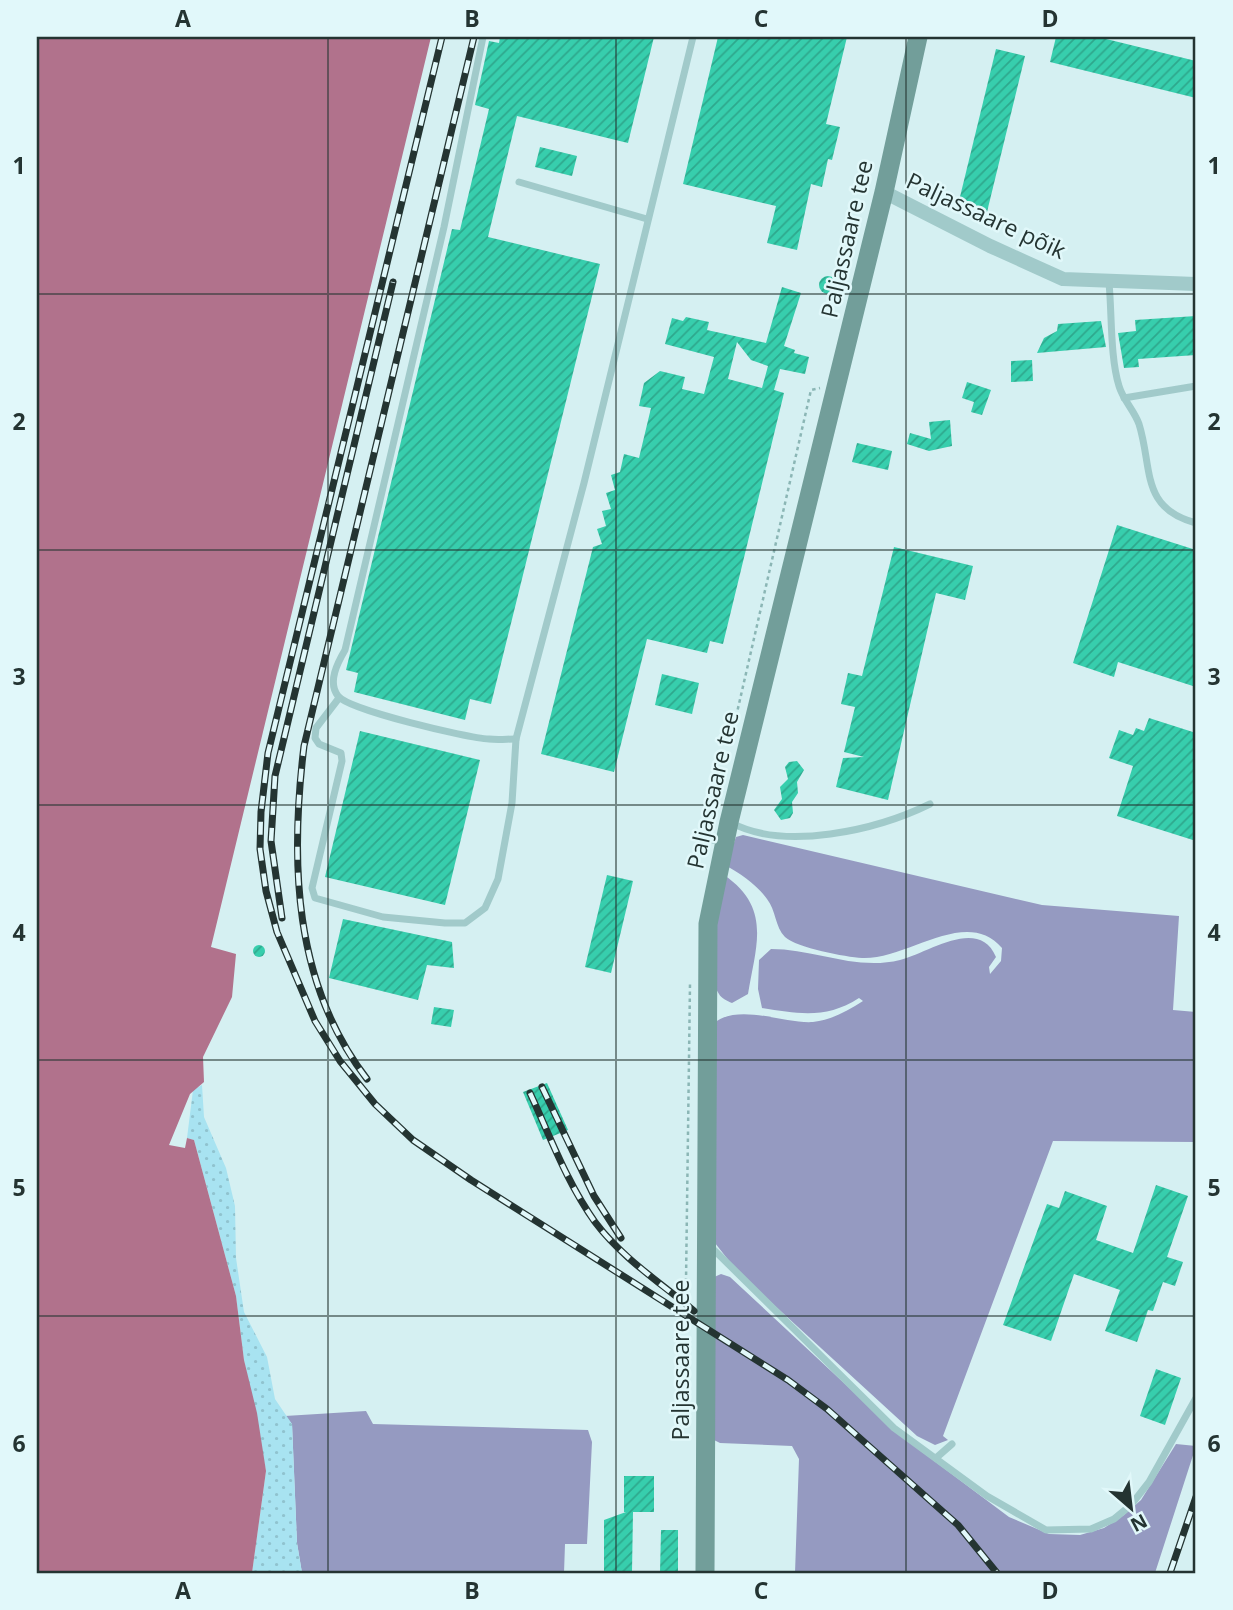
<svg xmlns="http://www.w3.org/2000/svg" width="1233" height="1610" viewBox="0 0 1233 1610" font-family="'Open Sans',sans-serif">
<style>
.green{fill:#959ac1}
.sand{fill:url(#sand-dots)}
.water{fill:#b1728c}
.building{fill:url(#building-hatch);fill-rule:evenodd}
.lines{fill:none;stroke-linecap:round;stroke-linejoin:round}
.path{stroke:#8bb6b5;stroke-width:2.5;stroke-dasharray:3.5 3.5;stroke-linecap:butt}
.lane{stroke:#a1caca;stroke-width:7}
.street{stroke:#a1caca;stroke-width:14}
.secondary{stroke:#729e9a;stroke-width:19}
.rail-casing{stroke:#243432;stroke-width:7}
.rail{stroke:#e1f8fa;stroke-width:4.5;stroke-dasharray:13;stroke-linecap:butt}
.grid{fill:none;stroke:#243432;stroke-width:2;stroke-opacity:0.55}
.labels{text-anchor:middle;stroke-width:5;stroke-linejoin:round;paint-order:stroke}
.street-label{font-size:23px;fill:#243432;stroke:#e1f8fa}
.neatline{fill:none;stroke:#243432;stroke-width:2.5}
.grid-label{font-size:23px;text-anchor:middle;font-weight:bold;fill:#243432}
</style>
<defs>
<pattern id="sand-dots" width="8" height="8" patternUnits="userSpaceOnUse" patternTransform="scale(1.75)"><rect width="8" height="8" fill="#a8e3f1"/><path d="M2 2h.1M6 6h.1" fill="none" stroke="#90c3cf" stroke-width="1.8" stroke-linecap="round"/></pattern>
<pattern id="building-hatch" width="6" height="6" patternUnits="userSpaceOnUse" patternTransform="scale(1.75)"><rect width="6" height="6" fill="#37cead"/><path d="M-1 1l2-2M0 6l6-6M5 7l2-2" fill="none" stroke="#2ea88d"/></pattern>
</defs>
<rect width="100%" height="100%" fill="#d5f0f2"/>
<g class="green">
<path d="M743,835L1042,905L1179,916L1173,1010L1196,1012V1142L1053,1141L943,1436L948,1440L935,1445L917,1436L737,1271L715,1243L713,1024C738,1002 783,1024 813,1022C832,1020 847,1011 863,1001L859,998C827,1019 799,1014 762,1008L758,989L759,960L771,949C815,949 856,971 900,960C928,953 979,916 996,957L989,967L990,974L1001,961L1002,948C966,906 908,960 862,958C846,957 797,948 785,937C775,927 776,910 767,899C759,887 739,872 726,866L736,837Z"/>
<path d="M724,875C772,908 756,945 748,994L732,1003C727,1001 721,998 719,994C702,969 719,904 724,875Z"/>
<polygon points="721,1274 730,1277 901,1436 1009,1517 1049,1534 1080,1535 1104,1528 1124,1515 1141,1500 1176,1444 1196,1446 1155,1573 795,1573 799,1459 792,1446 720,1443 712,1439 712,1278"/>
<polygon points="366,1411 373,1424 588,1430 592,1442 587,1544 565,1544 564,1573 302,1573 297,1543 292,1424 285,1416"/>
</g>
<polygon class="sand" points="202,1085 204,1117 226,1168 235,1206 236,1258 244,1312 267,1357 275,1399 292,1424 297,1543 302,1573 252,1573 266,1471 244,1360 236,1296 194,1140 187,1138 193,1090"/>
<polygon class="water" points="37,37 431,37 211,947 236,954 232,997 203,1057 204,1082 190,1094 169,1145 185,1148 187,1138 194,1140 236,1296 244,1360 257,1413 266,1471 252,1573 37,1573"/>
<g class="building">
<polygon points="500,37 654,37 628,143 517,116 488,237 600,264 491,704 470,699 465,720 354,692 358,673 346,670 452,229 460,230 489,109 475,105 489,41 499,43"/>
<polygon points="718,37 847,37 826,124 840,127 832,160 828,159 822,187 811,184 797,250 767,243 776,206 683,184"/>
<polygon points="1056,37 1098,37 1196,61 1196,98 1050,62"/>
<polygon points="996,49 1025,56 987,212 958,205"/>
<polygon points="540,147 577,156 572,176 535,167"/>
<circle cx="828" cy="285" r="9"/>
<path d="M782,287L801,293L784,346L795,350L794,353L809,357L805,374L780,369L774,390L784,393L723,644L710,641L707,653L647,639L614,772L541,754L593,547L602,544L597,529L606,526L602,511L611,509L606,493L615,490L611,475L620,472L624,454L639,458L651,408L639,406L644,383L660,371L685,377L682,389L704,394L714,357L665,344L672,318L683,321L686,317L709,322L707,330L766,343ZM737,342L751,360L768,366L762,388L728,379Z"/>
<polygon points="1196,316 1196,355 1138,359 1139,367 1124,368 1118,333 1136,331 1135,320"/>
<polygon points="1101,321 1106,347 1037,353 1044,338 1057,331 1058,324"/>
<polygon points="1032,360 1033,381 1011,382 1011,361"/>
<polygon points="967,382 991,390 982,415 971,412 974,402 962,398"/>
<polygon points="950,420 952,446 929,451 907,444 910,433 931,439 929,422"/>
<polygon points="857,443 892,451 888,470 852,462"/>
<polygon points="1117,525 1196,550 1196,687 1118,662 1114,677 1073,663"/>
<polygon points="894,547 973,566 965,600 936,593 888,800 836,787 843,758 864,757 844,752 855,707 841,704 848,673 862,676"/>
<polygon points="662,674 699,683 692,714 655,705"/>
<polygon points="1149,718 1196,733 1196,841 1117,816 1133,766 1109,758 1119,730 1133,735 1136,728 1144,731"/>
<polygon points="360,731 480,760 445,905 325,877"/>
<polygon points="797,761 804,770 797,782 798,793 792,802 793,813 790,818 781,820 774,810 782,799 780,787 788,779 785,767 789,762"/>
<polygon points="607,875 633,881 611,973 585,967"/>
<polygon points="343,919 452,942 454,968 427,965 418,1000 329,978"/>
<circle cx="259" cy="951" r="6"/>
<polygon points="434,1007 454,1010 451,1027 431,1024"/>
<polygon points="547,1083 568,1130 543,1140 523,1092"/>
<polygon points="1156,1185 1188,1196 1167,1257 1183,1262 1175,1286 1163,1282 1153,1311 1148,1310 1137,1342 1105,1331 1120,1290 1074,1274 1051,1341 1003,1325 1047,1204 1059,1208 1065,1191 1107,1206 1096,1240 1133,1253"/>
<polygon points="1156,1369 1181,1378 1165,1425 1140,1416"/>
<polygon points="624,1476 654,1476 654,1512 633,1512 632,1573 604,1573 604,1520 626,1512 624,1512"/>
<polygon points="661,1530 678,1530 678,1573 660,1573"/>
</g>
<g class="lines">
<g class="path">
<polyline points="733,730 811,390 820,388"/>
<polyline points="690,1288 686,1281 690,984"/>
</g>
<g class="lane">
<path d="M483,37L444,227L345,650C338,662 327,682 338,696C349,710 467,738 489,739C498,740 507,739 516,739"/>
<polyline points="519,182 647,219"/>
<path d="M1109,283C1112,313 1110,357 1119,386C1123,400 1134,410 1139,424C1153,469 1140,508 1196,523"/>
<polyline points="1124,398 1196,386"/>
<polyline points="339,698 316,728 315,738 319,744 341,753 342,761 312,888 315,898 383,917 445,923 465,923 485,908 498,879 512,803 516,739 584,483 693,37"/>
<path d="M730,822C784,852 877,830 930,804"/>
<polyline points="701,838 724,842"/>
<polyline points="711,1247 894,1428 987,1496 1046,1530 1091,1529 1114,1519 1131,1505 1149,1482 1196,1398"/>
<polyline points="936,1458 952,1444"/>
</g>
<polyline class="street" points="884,192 990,246 1063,279 1196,284"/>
<polyline class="secondary" points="705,1573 708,924 729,822 884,192 918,37"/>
<defs>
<g id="rail">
<polyline points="442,37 268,753 261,812 260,849 266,891 277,932 315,1021 340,1061 375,1104 413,1140 471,1180 788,1380 827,1409 958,1525 997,1573"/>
<polyline points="282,918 271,841 275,776 393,282"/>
<path d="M367,1079C293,983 290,861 304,746L474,37"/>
<polyline points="542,1087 594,1196 621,1238"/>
<path d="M530,1093C550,1136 567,1183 595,1222C622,1258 661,1283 694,1311"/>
<polyline points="1170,1573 1196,1497"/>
</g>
</defs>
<use href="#rail" class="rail-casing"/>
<use href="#rail" class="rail"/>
</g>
<path class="grid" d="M328,37V1573M616,37V1573M906,37V1573M37,294H1196M37,550H1196M37,805H1196M37,1060H1196M37,1316H1196"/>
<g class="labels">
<g class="street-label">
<text transform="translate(986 216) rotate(25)" y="8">Paljassaare põik</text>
<text transform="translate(847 239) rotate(-77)" y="8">Paljassaare tee</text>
<text transform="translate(713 790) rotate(-77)" y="8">Paljassaare tee</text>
<text transform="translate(681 1360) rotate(-90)" y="8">Paljassaare tee</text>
</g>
</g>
<rect width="1233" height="1610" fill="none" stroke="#e1f8fa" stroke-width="77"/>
<g transform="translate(1131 1508) rotate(152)" stroke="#e1f8fa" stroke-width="5" paint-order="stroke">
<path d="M0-5L12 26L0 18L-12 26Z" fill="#243432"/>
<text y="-10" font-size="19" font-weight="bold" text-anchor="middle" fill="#243432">N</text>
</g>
<rect x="38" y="38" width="1156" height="1534" class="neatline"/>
<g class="grid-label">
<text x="183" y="27">A</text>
<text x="472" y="27">B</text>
<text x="761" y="27">C</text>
<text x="1050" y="27">D</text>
<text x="19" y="174">1</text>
<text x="1214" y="174">1</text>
<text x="19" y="430">2</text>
<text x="1214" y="430">2</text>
<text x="19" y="685">3</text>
<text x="1214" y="685">3</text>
<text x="19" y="941">4</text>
<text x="1214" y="941">4</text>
<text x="19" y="1196">5</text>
<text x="1214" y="1196">5</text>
<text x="19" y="1452">6</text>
<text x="1214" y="1452">6</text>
<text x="183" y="1599">A</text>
<text x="472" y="1599">B</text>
<text x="761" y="1599">C</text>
<text x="1050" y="1599">D</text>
</g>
</svg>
